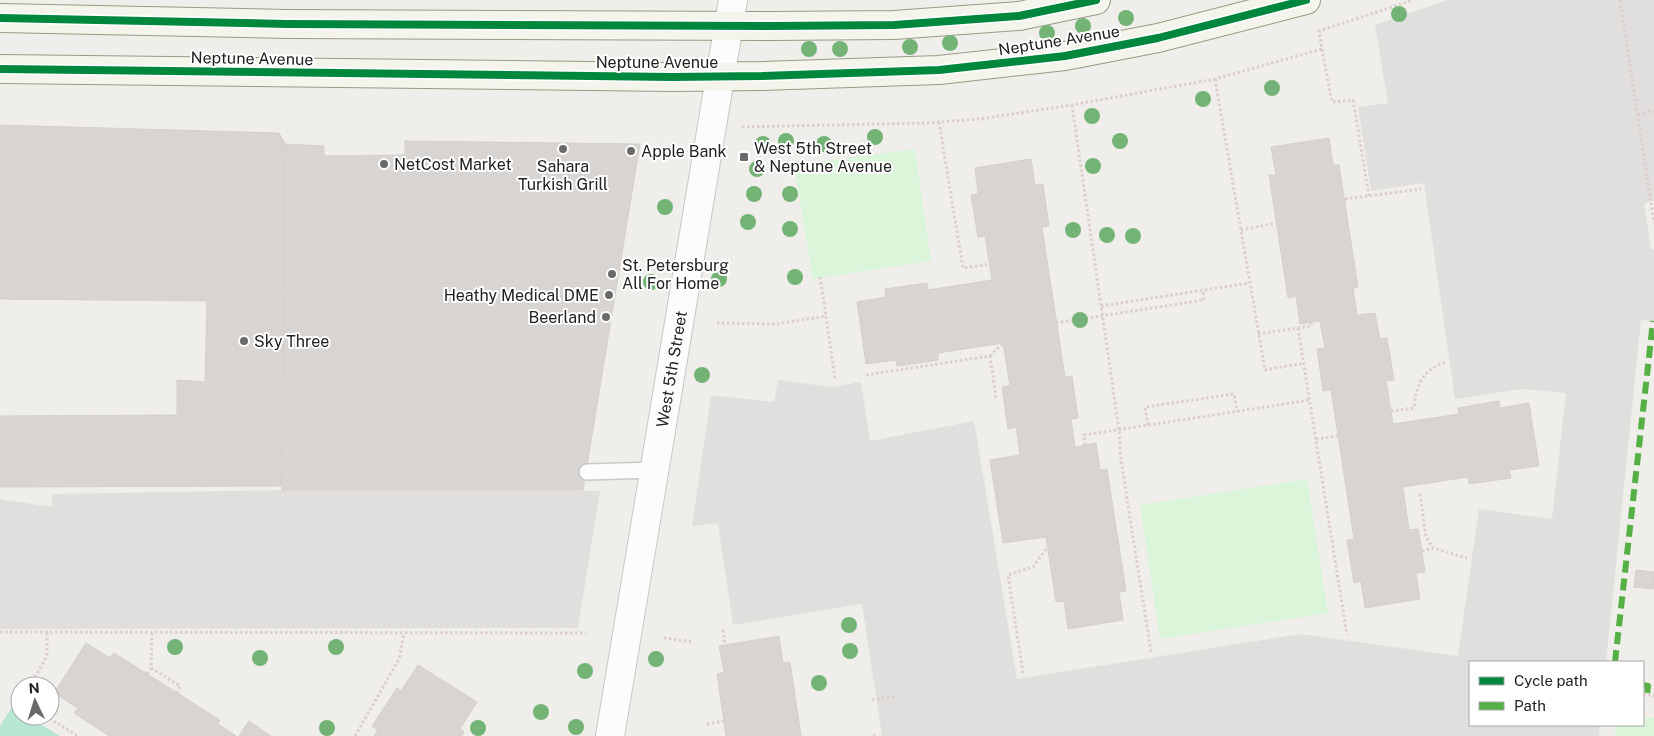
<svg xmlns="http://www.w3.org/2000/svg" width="1654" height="736" viewBox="0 0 1654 736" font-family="'Public Sans',sans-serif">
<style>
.park{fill:#daf5da}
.pitch{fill:#b7e6d2}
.parking{fill:#e0dfde}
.building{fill:#d7d4d2;stroke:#d3d0cc}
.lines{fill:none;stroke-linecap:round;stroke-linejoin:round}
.lane-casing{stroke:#c9c8c7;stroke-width:18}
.street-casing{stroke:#c9c8c7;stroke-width:30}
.secondary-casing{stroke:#999a82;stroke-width:30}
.path{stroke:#dccecd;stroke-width:3;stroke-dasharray:2.5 2.5;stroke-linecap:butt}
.lane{stroke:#fdfcfc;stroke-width:15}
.street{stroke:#fdfcfc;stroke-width:28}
.secondary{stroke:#f4f4ed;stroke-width:28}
.quiet{stroke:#55b145;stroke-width:6;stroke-dasharray:12 6;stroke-linecap:butt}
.cycleway-casing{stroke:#fff;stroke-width:11}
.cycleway{stroke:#00873e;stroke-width:8}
.tree{fill:#73b476}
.poi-dot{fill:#6a6968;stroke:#fff;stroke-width:2}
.labels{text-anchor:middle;stroke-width:4;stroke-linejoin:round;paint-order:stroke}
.street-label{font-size:16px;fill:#222;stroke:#fff}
.poi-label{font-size:16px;fill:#222;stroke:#fff;text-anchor:start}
</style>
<rect width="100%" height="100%" fill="#f0eeeb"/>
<g class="park">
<polygon points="915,149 931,261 813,279 794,165"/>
<polygon points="1307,479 1328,613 1160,639 1140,505"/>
<polygon points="1643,717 1654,718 1654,736 1615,736 1616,725 1643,725"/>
</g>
<polygon class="pitch" points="12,707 20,712 20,716 27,716 60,736 0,736 0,726"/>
<g class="parking">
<polygon points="1448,0 1654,0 1654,200 1644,204 1651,249 1654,250 1654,322 1641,320 1606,662 1470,662 1470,725 1600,725 1599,736 882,736 862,604 733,625 718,523 692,526 711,395 774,402 778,380 831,387 861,382 870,441 974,421 1017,679 1300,634 1458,656 1479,509 1552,519 1566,393 1522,389 1455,399 1424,183 1371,191 1358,107 1388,103 1375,25"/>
<polygon points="282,490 600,491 578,628 0,629 0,499 52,507 52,494"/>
</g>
<g class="building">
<polygon points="0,125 279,133 285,144 282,486 0,487 0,416 177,415 177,380 205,382 207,301 0,299"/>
<polygon points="1329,138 1333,165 1339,165 1358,287 1353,288 1357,315 1375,313 1380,339 1387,338 1394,380 1386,381 1393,424 1459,414 1458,408 1499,401 1500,408 1529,403 1539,466 1509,470 1511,478 1469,484 1468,477 1403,487 1409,530 1418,529 1422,551 1425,572 1416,573 1420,599 1365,608 1361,581 1354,583 1347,540 1354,539 1331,390 1323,391 1317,349 1325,348 1320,321 1300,324 1296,296 1288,298 1269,175 1276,175 1271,147"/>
<polygon points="405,141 640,144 583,490 282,490 285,144 324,146 324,156 405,155"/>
<polygon points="1031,159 1035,185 1043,184 1049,226 1042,227 1065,377 1072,376 1078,418 1071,419 1075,447 1096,443 1100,470 1107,469 1126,591 1119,592 1123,620 1068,629 1064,601 1056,602 1046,537 1003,543 990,460 1020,455 1016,427 1008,429 1002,387 1010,386 1003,343 938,353 938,360 897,366 896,360 866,364 857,302 886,297 885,289 927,283 928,290 992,280 985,236 978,237 971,195 978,194 975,168"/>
<polygon points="1636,570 1654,572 1654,589 1634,587"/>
<polygon points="779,636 783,663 790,662 801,736 726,736 717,674 724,672 719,646"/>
<polygon points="86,643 110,658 114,653 220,720 218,724 236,736 109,736 74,713 78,708 54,693"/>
<polygon points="418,665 477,702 460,729 464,732 462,736 374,736 378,730 372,726 397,688 401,691"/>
<polygon points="249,721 271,736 239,736"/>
</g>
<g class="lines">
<defs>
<polyline id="lane" points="587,472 654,470"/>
<g id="street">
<path id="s1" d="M610,736L733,0"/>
</g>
<g id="secondary">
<polyline points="0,18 287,24 771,26 894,25 1019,16 1096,0"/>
<polyline points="0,69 672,77 762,76 939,70 1065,56 1158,38 1306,0"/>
</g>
</defs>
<use href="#lane" class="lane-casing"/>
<use href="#street" class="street-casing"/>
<use href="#secondary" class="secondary-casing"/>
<g class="path">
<polyline points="1620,0 1654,223"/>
<polyline points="1322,49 1332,102 1353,100 1369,196"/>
<polyline points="1215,79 1265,370 1304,363"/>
<polyline points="1072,105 1119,430 1121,460 1151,652"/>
<polyline points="1638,114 1654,111"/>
<polyline points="939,122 963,268 990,264"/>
<polyline points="742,127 927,123 980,119 1072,105 1215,79 1322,49 1319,31 1413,0"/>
<polyline points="1345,199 1421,189"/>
<polyline points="1241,230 1276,223"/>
<polyline points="820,277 826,316"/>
<polyline points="1101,306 1249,283"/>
<polyline points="717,323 776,324 826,316 835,380"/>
<polyline points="1056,323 1204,300 1203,290"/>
<polyline points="1298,328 1347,635"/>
<polyline points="1258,334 1311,326 1311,322"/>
<polyline points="990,356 1003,343"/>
<polyline points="866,375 990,356 996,398"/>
<path d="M1391,411L1414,408C1416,385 1422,370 1446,362"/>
<polyline points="1148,425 1145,407 1234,394 1237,412"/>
<polyline points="1316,439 1338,436"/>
<polyline points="1085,445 1084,435 1310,400"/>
<polyline points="1420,494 1426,537 1433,548 1467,558"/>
<polyline points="1422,551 1433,548"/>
<polyline points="723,630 725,645"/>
<polyline points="0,632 586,633"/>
<polyline points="664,638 693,642"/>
<polyline points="151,668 180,686 177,693"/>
<polyline points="1023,673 1008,575 1033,567 1047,548"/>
<polyline points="147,674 151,668 152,632"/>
<polyline points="30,686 47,656 47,632"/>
<polyline points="1643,694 1654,696"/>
<polyline points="872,700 897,696"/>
<polyline points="45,716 78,736"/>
<polyline points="707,724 724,721"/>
<polyline points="355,736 399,659 404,633"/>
<polyline points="873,736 878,735"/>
</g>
<use href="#lane" class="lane"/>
<use href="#street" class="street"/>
<use href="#secondary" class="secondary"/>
<g class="quiet">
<polyline points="1615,662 1653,321"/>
<polyline points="1643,685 1648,686 1647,695"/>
</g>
<defs>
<g id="cycleway">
<polyline points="0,18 287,24 771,26 894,25 1019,16 1096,0"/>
<polyline points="0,69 672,77 762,76 939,70 1065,56 1158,38 1306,0"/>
</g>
</defs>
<use href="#cycleway" class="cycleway-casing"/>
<use href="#cycleway" class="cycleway"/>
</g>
<g class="tree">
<circle cx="1399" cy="14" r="8"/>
<circle cx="1126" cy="18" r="8"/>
<circle cx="1083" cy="26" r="8"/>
<circle cx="1047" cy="33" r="8"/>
<circle cx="950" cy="43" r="8"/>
<circle cx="910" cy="47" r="8"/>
<circle cx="809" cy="49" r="8"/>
<circle cx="840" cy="49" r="8"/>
<circle cx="1272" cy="88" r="8"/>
<circle cx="1203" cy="99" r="8"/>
<circle cx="1092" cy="116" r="8"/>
<circle cx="875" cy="137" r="8"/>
<circle cx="786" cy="141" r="8"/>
<circle cx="1120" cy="141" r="8"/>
<circle cx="763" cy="144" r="8"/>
<circle cx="824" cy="144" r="8"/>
<circle cx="1093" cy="166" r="8"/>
<circle cx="757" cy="169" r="8"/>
<circle cx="754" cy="194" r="8"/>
<circle cx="790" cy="194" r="8"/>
<circle cx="665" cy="207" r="8"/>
<circle cx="748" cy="222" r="8"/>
<circle cx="790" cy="229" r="8"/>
<circle cx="1073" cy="230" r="8"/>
<circle cx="1107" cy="235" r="8"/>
<circle cx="1133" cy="236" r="8"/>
<circle cx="795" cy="277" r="8"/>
<circle cx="719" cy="279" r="8"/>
<circle cx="651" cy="282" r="8"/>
<circle cx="1080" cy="320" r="8"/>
<circle cx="702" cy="375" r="8"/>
<circle cx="849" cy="625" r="8"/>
<circle cx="175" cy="647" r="8"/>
<circle cx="336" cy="647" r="8"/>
<circle cx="850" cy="651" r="8"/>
<circle cx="260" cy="658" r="8"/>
<circle cx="656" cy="659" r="8"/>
<circle cx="585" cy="671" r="8"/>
<circle cx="819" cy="683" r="8"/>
<circle cx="541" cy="712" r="8"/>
<circle cx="576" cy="727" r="8"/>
<circle cx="327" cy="728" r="8"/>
<circle cx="478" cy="728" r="8"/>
</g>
<g class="poi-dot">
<circle cx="563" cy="149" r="5"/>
<circle cx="631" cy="151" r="5"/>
<rect x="739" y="152" width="10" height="10" rx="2.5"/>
<circle cx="384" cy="164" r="5"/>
<circle cx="612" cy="274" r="5"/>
<circle cx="609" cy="295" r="5"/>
<circle cx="606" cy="317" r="5"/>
<circle cx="244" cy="341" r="5"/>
</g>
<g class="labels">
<g class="street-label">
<text transform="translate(1059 40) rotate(-9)" y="6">Neptune Avenue</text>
<text transform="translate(252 58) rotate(1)" y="6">Neptune Avenue</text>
<text x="657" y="68">Neptune Avenue</text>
<text dy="6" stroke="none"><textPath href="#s1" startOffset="372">West 5th Street</textPath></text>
</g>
<g class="poi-label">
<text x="754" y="154">West 5th Street<tspan x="754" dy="18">&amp; Neptune Avenue</tspan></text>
<text x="641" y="157">Apple Bank</text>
<text x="394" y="170">NetCost Market</text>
<text x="563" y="172" text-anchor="middle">Sahara<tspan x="563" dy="18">Turkish Grill</tspan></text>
<text x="622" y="271">St. Petersburg<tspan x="622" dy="18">All For Home</tspan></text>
<text x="599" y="301" text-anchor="end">Heathy Medical DME</text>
<text x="596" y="323" text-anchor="end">Beerland</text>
<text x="254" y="347">Sky Three</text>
</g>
</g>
<rect x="1469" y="661" width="175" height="65" fill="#ffffff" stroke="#a7a7a7"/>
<rect x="1479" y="677" width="25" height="8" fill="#00873e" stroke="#a7a7a7"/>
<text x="1514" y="686" font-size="15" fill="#222222">Cycle path</text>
<rect x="1479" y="702" width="25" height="8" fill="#55b145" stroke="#a7a7a7"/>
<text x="1514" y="711" font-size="15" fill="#222222">Path</text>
<g transform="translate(35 701) rotate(356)"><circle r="24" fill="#ffffff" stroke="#a7a7a7"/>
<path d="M0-4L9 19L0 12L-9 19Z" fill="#6a6968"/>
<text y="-8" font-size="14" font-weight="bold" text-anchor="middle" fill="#222222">N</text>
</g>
</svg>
